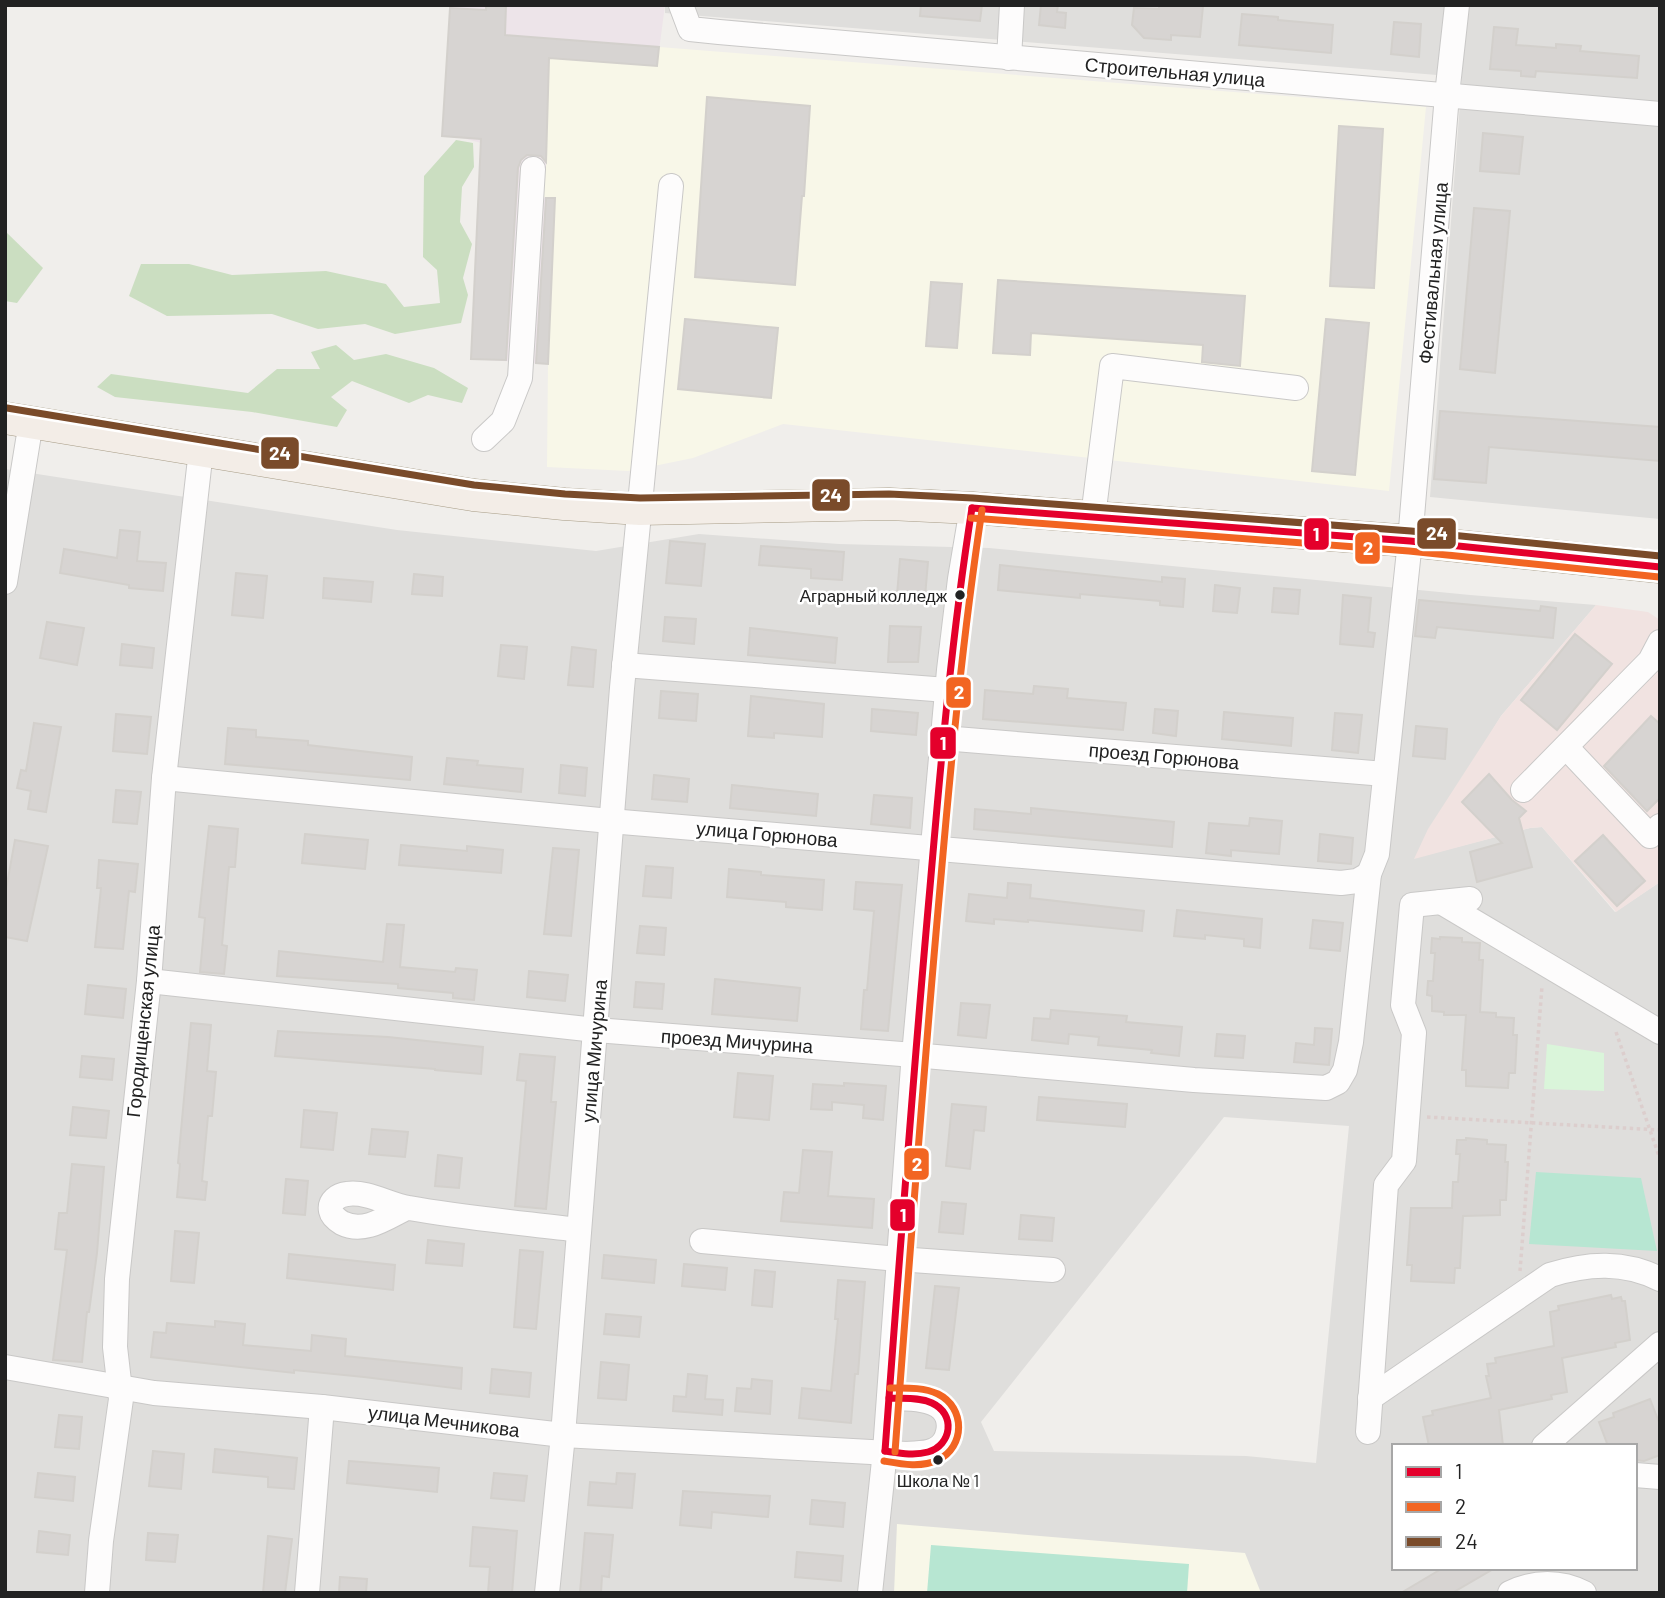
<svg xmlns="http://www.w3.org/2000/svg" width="1665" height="1598" viewBox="0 0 1665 1598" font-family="Barlow,sans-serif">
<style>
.residential{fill:#dfdedc;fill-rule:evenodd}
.commercial{fill:#f1e3e1}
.industrial{fill:#ede4e9}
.education{fill:#f8f7e8}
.forest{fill:#cbdec1}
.park{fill:#daf5da}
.pitch{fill:#b7e6d2}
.building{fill:#d7d4d2;stroke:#d3d0cc;stroke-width:2}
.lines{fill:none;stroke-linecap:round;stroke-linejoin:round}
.minor-casing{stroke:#c9c8c7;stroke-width:26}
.major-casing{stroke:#a79c86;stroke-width:33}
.path{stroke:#dccecd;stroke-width:3.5;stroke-dasharray:3.5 3.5;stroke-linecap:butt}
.minor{stroke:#fdfcfc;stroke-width:24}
.major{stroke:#f3ede7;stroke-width:32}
.bus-1-casing{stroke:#fff;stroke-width:12}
.bus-2-casing{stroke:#fff;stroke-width:12}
.bus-3-casing{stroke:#fff;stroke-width:12}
.bus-1{stroke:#e4002b;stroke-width:7}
.bus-2{stroke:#f26522;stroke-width:7}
.bus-3{stroke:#7a4b2a;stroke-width:7}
.bus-dot{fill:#222;stroke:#fff;stroke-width:2.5}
.labels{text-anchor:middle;stroke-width:5;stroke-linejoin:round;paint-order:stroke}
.bus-label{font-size:17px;fill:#222;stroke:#fff;text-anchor:end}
.street-label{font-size:19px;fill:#222;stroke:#fff}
.line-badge{stroke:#fff;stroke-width:2.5}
.badge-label{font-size:19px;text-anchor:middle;font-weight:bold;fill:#fff}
</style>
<rect width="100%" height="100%" fill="#f0eeeb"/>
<g class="residential">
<polygon points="665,5 1660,5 1660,519 1430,497 1462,77 665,13"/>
<path d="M5,469L397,530L596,551L699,534L839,544L989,548L1470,595L1596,605L1501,716L1415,858L1530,828L1542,827L1615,912L1660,882V1593H5ZM1224,1117L1349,1126L1316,1463L1246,1456L994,1451L981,1422ZM1394,1446H1635V1568H1394Z"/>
</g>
<polygon class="commercial" points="1596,605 1648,612 1660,620 1660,882 1616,912 1542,827 1530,828 1414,859 1428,829 1501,716"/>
<polygon class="industrial" points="450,5 665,5 657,66 549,58 546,168 540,168 539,197 555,198 548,364 471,359 481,143 462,138 442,136"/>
<g class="education">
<polygon points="659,47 1426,107 1389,491 783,424 693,458 644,468 628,471 547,467 548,364 555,198 538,197 540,168 546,168 549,58 657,66"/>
<polygon points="897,1524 1245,1553 1261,1593 894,1593"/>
</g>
<g class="forest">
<polygon points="456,140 473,143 474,167 462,187 460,222 472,244 463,278 468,295 461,323 395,334 365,324 318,329 272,314 167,316 129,296 141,264 189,264 232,275 326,271 386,284 404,307 440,303 437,270 423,257 424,176"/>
<polygon points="5,231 43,268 17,303 5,301"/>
<polygon points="336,345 354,360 386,354 434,368 468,388 462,403 428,395 409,403 352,381 331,397 347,410 337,427 252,412 115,397 97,387 111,374 248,393 277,369 320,369 311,352"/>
</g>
<polygon class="park" points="1547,1044 1604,1053 1604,1091 1544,1089"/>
<g class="pitch">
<polygon points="1536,1172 1641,1178 1657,1251 1529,1244"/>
<polygon points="931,1545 1189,1564 1187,1593 927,1593"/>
</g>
<g class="building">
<polygon points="486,5 506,5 505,35 659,47 657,66 549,58 546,162 541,156 527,155 521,160 518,168 506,360 471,359 481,139 442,136 450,8 486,10"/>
<polygon points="921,5 982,5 980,21 920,16"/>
<polygon points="1041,5 1058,5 1057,12 1066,13 1065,28 1039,25"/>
<polygon points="1159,5 1203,6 1200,37 1171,35 1171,40 1144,38 1132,25 1134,8 1159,9"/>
<polygon points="1242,14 1278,17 1278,20 1333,25 1331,53 1239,45"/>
<polygon points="1394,22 1421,24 1419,57 1391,54"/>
<polygon points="1494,27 1518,29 1516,45 1556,48 1556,44 1581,46 1580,51 1639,56 1637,78 1536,71 1535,77 1521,76 1521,71 1490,69"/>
<polygon points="707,97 810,106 804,196 802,196 795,285 695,277"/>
<polygon points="1339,126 1383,129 1374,288 1330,286"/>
<polygon points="1483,133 1523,137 1519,174 1480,171"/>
<polygon points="546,198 555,198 548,364 536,363"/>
<polygon points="1474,208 1510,211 1495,373 1460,369"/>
<polygon points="998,280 1245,296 1240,366 1202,362 1203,345 1031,333 1030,355 993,353"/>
<polygon points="931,282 962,284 957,348 926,346"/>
<polygon points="685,319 778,328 771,398 678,389"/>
<polygon points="1326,319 1369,323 1355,475 1312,471"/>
<polygon points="1440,411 1660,427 1660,461 1489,447 1486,483 1434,479"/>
<polygon points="120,530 140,532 137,561 166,563 163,591 129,588 129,585 60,573 64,549 117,558"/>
<polygon points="670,541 705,544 701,586 666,583"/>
<polygon points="761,546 844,552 842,580 811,578 811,569 759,565"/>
<polygon points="900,559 928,562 925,597 897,595"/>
<polygon points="1000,565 1162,582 1162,577 1185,579 1183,607 1160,605 1160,601 1080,594 1080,598 998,590"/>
<polygon points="236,573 267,576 263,618 232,615"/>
<polygon points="414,574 443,577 442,596 412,594"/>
<polygon points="324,578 373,582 371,602 323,598"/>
<polygon points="1215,585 1240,588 1237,613 1213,611"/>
<polygon points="1274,588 1300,590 1298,614 1272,612"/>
<polygon points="1343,595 1371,598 1368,632 1375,633 1373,647 1340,644"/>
<polygon points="1419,600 1540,611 1541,606 1556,608 1553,638 1437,627 1435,638 1415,636"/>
<polygon points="665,617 696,619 694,644 663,641"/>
<polygon points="47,622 84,628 77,665 40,658"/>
<polygon points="890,626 921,627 918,662 888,662"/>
<polygon points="750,628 837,638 835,663 748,655"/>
<polygon points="1575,634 1612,664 1557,730 1521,700"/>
<polygon points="122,644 154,648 152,668 120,665"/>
<polygon points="501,645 527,647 524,679 498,676"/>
<polygon points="572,647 596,650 593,687 568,685"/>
<polygon points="1034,686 1068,689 1067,698 1126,703 1123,730 983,719 985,690 1033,694"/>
<polygon points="661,691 698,694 696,721 659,718"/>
<polygon points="751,696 824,704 822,737 774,733 774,738 748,736"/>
<polygon points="872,709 918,713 916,735 871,731"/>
<polygon points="1155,709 1178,711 1176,736 1153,733"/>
<polygon points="1224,712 1293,718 1291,746 1222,739"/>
<polygon points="1335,713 1362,715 1358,753 1332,750"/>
<polygon points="116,714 151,717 147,754 113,751"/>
<polygon points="1651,716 1660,724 1660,798 1647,811 1604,766"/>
<polygon points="34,723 61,727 46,812 28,809 31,791 17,788 21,770 26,771"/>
<polygon points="1416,726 1447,729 1445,759 1413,756"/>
<polygon points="228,728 256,730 256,737 308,741 308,745 412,757 410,780 225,764"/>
<polygon points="447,758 478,761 477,765 523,769 521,792 444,784"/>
<polygon points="561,765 587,768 585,796 559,793"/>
<polygon points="1489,774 1512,800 1526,811 1519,818 1532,867 1477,882 1470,852 1502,843 1462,802"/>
<polygon points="654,775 689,779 687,802 652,799"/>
<polygon points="732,785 818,794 816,816 730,808"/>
<polygon points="116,790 141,792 137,824 113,822"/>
<polygon points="874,795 912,798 910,828 871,824"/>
<polygon points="1031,808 1174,822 1172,847 974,829 975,809 1031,814"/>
<polygon points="1250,818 1282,821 1279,854 1231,850 1231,856 1206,853 1209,823 1249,826"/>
<polygon points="209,826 238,829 235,867 229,867 222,945 227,946 224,974 200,972 205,918 199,917"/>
<polygon points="305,834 368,840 365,869 302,863"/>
<polygon points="1320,834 1353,838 1351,864 1318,861"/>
<polygon points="1603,835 1645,881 1617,906 1575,861"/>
<polygon points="15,840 48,846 27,941 5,937 5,895"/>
<polygon points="401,845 467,851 467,846 503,850 501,873 399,865"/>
<polygon points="553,848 579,850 571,936 544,934"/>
<polygon points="99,860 138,864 135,892 129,891 123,949 95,947 101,888 97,888"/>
<polygon points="646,866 673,868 671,898 643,896"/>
<polygon points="729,869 761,872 761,875 824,880 822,910 786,907 786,902 727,897"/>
<polygon points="856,882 902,885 888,1031 861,1029 864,990 867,990 874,911 854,909"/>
<polygon points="1008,883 1031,885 1030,898 1144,911 1142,931 1028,920 1028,922 994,919 994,924 966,921 969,894 1007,898"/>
<polygon points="1177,910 1262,919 1260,948 1244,946 1244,939 1205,935 1205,939 1174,936"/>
<polygon points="1313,920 1343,923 1340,951 1310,948"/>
<polygon points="387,924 404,925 400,967 455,972 456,968 477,970 474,1000 453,998 453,993 398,988 398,984 277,976 279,951 383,962"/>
<polygon points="640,926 666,928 664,955 637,953"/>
<polygon points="1440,937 1462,938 1462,942 1480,943 1479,960 1483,960 1480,1012 1496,1013 1496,1017 1514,1018 1513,1035 1517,1035 1515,1073 1509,1073 1508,1088 1466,1086 1466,1070 1462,1070 1466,1015 1444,1015 1444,1012 1432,1011 1432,996 1427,995 1428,981 1433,981 1435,953 1431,953 1432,938 1440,939"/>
<polygon points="529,971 568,975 565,1001 527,997"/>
<polygon points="715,979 800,988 797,1021 712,1014"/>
<polygon points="636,982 664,984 662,1009 634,1007"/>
<polygon points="88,985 126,989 123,1018 85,1014"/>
<polygon points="961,1003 990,1005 986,1038 958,1035"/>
<polygon points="1051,1010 1127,1016 1126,1022 1182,1027 1179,1056 1151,1053 1152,1050 1098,1045 1099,1037 1069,1034 1068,1044 1032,1040 1034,1018 1050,1019"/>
<polygon points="191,1023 211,1025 207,1071 216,1072 212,1116 208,1116 202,1181 207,1182 205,1200 177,1197 180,1164 178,1163"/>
<polygon points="1315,1028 1332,1029 1329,1065 1294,1062 1296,1043 1314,1045"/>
<polygon points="278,1031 388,1037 483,1047 481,1074 435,1070 435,1069 275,1056"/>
<polygon points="1217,1034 1245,1036 1243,1058 1215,1056"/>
<polygon points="520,1054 555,1057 551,1102 556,1102 546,1209 515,1206 526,1081 517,1080"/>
<polygon points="82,1056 114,1059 112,1080 80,1077"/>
<polygon points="738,1073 773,1076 769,1120 734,1117"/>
<polygon points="844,1083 886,1086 883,1120 863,1118 864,1105 832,1102 832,1110 811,1109 813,1084 844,1086"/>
<polygon points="1039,1097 1127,1104 1125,1127 1037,1120"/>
<polygon points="952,1104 986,1107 984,1131 974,1130 970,1169 946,1166"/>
<polygon points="73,1107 109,1111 106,1138 70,1135"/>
<polygon points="304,1110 337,1113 333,1150 301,1147"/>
<polygon points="372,1129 408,1132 405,1157 369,1154"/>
<polygon points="1466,1138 1487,1140 1487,1144 1506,1145 1505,1162 1508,1162 1506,1200 1500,1200 1500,1215 1463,1216 1460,1268 1455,1268 1454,1283 1411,1281 1412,1265 1407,1265 1411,1208 1452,1208 1453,1182 1458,1182 1460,1154 1456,1154 1457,1140 1466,1140"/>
<polygon points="803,1150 832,1152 828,1196 874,1199 872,1228 781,1221 784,1192 799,1193"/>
<polygon points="438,1155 462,1158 459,1188 435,1186"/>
<polygon points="72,1164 104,1167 97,1253 89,1312 87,1312 82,1362 53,1360 67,1250 55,1249 59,1213 67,1213"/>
<polygon points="286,1179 308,1181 305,1215 283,1213"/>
<polygon points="942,1202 966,1204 963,1234 939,1232"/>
<polygon points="1021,1215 1054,1218 1052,1241 1019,1239"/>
<polygon points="175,1231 199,1233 194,1283 171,1281"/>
<polygon points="428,1240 464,1244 462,1266 426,1263"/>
<polygon points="520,1250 543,1252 536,1329 514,1327"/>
<polygon points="289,1254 395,1265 393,1290 287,1278"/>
<polygon points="604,1255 656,1260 654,1283 602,1278"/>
<polygon points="684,1264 727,1268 725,1290 682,1286"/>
<polygon points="755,1270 775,1272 772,1307 752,1305"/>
<polygon points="838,1280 865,1282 858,1374 855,1374 851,1423 799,1418 802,1388 831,1391 838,1319 835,1319"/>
<polygon points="935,1286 959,1288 949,1370 926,1368"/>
<polygon points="1611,1295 1612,1299 1621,1297 1622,1301 1625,1301 1630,1340 1615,1343 1616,1347 1562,1358 1567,1392 1551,1395 1552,1399 1499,1410 1503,1446 1429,1446 1423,1417 1433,1415 1432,1411 1491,1398 1486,1376 1489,1376 1487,1364 1496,1363 1495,1358 1554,1346 1550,1312 1559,1310 1558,1306"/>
<polygon points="606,1314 641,1317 639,1337 604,1334"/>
<polygon points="215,1321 245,1324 243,1345 311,1351 312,1335 346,1339 345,1356 462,1368 461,1389 364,1377 294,1370 294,1373 151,1357 154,1332 166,1333 167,1323 215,1327"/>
<polygon points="601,1362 629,1365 626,1400 598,1398"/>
<polygon points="492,1369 531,1373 529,1397 490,1393"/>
<polygon points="688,1374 707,1376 705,1399 723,1400 722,1415 673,1411 674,1396 686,1397"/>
<polygon points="752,1379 772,1381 770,1414 735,1411 737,1388 751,1389"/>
<polygon points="1650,1399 1660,1425 1660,1455 1644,1461 1635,1460 1635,1446 1608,1446 1599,1422 1614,1417 1613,1413"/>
<polygon points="59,1415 82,1417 79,1449 55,1447"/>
<polygon points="215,1449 297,1458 294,1489 268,1487 268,1477 213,1472"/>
<polygon points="153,1451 184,1454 181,1489 149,1486"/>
<polygon points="349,1461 439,1468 437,1492 347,1483"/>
<polygon points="38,1473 75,1477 73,1501 35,1497"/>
<polygon points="494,1473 527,1476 524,1501 491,1498"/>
<polygon points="617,1473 635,1474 632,1508 588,1505 590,1482 616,1484"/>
<polygon points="683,1491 770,1496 768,1517 712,1512 711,1528 680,1525"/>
<polygon points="812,1500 845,1503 843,1527 810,1524"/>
<polygon points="473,1527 517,1531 512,1593 488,1593 490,1567 470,1566"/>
<polygon points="39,1531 70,1535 68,1555 37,1552"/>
<polygon points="148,1533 178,1535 175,1562 146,1560"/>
<polygon points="585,1533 613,1535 609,1577 602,1576 601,1593 580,1593"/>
<polygon points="268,1536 292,1539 285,1593 263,1593"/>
<polygon points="797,1552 843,1556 841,1581 795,1577"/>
<polygon points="1443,1568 1495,1568 1452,1593 1401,1593"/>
<polygon points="340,1577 367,1579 366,1593 339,1593"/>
</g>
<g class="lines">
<defs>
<g id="minor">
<polyline points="681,5 690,29 719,32 1660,114"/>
<polyline points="1009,58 1012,5"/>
<polyline points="484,439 503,421 520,378 533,169"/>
<polyline points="1093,517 1112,366 1296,388"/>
<polyline points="5,582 31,422"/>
<polyline points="624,665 947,690"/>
<polyline points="943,738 1385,774"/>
<polyline points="1566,747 1650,836 1660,826"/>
<polyline points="164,778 610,821 1341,883 1357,881 1369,874"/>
<polyline points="1523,790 1650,661 1660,642"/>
<polyline points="1441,902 1660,1032"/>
<polyline points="149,981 596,1030 914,1055 1194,1080 1326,1088 1338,1082 1345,1070 1351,1042 1369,874 1377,854 1410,541 1447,95 1457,5"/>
<path d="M406,1208C386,1218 364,1234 342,1223C337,1220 332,1216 331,1211C329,1201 338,1195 347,1194C368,1191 389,1205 409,1208C465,1218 522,1223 579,1230"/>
<polyline points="702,1241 898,1259 1053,1270"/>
<path d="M5,1367L154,1393L322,1407L563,1435L907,1454C915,1453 926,1454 934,1450C949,1444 954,1421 942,1409C930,1397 904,1399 889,1398"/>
<path d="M1370,1398L1550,1275C1588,1263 1624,1261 1660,1279"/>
<polyline points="1368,1432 1386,1185 1404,1161 1414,1033 1403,1005 1412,905 1470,899"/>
<polyline points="1544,1446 1660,1344"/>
<polyline points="1635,1475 1660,1477"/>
<polyline points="97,1593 101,1541 121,1399 115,1347 117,1279 149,981 164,778 201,450"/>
<polyline points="307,1593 322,1407"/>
<polyline points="547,1593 563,1435 622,688 671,186"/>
<polyline points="870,1593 885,1451 913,1066 949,670 960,579 972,508"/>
<path d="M1510,1593C1534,1581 1561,1581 1584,1593"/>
</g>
<polyline id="major" points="5,418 473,495 564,504 640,509 889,504 972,508 1410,541 1660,567"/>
</defs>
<use href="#minor" class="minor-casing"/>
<use href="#major" class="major-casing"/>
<g class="path">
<polyline points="1616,1032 1660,1159"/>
<polyline points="1427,1117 1660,1130"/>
<polyline points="1520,1271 1542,986"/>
</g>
<use href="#minor" class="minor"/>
<use href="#major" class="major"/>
<defs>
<g id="bus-1">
<polyline points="972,508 1410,541 1660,567"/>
<path d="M885,1451C899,1263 913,1075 930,887C941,760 952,634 972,508"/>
<path d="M885,1451C899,1453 914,1456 928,1452C952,1445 956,1414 932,1403C919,1397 903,1399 889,1398"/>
</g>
<g id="bus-2">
<polyline points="971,518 1409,551 1659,577"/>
<path d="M895,1452C909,1264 923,1076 940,888C951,761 963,635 982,510"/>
<path d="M884,1461C901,1464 921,1468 938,1460C965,1447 966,1408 938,1394C923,1387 906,1388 890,1388"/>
</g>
<polyline id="bus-3" points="7,408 474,485 565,494 640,498 889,494 973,498 1411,531 1660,556"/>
</defs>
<use href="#bus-1" class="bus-1-casing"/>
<use href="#bus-2" class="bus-2-casing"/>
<use href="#bus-3" class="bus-3-casing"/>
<use href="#bus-1" class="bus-1"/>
<use href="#bus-2" class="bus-2"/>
<use href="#bus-3" class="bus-3"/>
</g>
<g class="bus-dot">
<circle cx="960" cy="595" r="6"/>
<circle cx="938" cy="1460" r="6"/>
</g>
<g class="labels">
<g class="bus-label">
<text x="947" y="602">Аграрный колледж</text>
<text x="938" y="1487" text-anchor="middle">Школа № 1</text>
</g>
<g class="street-label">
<text transform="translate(1175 72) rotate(5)" y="7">Строительная улица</text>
<text transform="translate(1433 273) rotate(-85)" y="7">Фестивальная улица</text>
<text transform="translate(1164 756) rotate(5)" y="7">проезд Горюнова</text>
<text transform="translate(767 834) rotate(5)" y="7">улица Горюнова</text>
<text transform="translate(143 1021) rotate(-84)" y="7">Городищенская улица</text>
<text transform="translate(737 1041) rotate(4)" y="7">проезд Мичурина</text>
<text transform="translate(594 1051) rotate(-85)" y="7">улица Мичурина</text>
<text transform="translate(444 1421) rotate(7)" y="7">улица Мечникова</text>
</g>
</g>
<g class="line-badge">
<rect x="260" y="436" width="40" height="34" rx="7" fill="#7a4b2a"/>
<rect x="811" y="478" width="40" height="34" rx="7" fill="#7a4b2a"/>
<rect x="1416" y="517" width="41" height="33" rx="7" fill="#7a4b2a"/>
<rect x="1303" y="517" width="27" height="34" rx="7" fill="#e4002b"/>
<rect x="1354" y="531" width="27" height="34" rx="7" fill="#f26522"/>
<rect x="945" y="676" width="27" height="33" rx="7" fill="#f26522"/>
<rect x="929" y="726" width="28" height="34" rx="7" fill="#e4002b"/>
<rect x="903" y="1147" width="27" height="34" rx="7" fill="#f26522"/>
<rect x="889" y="1198" width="27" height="34" rx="7" fill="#e4002b"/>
</g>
<g class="badge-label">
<text x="280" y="460">24</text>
<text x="831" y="502">24</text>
<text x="1437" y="540">24</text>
<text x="1316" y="541">1</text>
<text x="1368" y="555">2</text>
<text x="959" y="699">2</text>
<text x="943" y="750">1</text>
<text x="917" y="1171">2</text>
<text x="903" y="1222">1</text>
</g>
<rect width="1665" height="1598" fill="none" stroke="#222222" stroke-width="14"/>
<rect x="1392" y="1444" width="245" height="126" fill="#ffffff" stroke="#a7a7a7" stroke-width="2"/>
<rect x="1406" y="1467" width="35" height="10" fill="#e4002b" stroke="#a7a7a7" stroke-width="2"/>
<text x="1455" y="1479" font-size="21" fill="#222222">1</text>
<rect x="1406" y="1502" width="35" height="10" fill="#f26522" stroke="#a7a7a7" stroke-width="2"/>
<text x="1455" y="1514" font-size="21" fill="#222222">2</text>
<rect x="1406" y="1537" width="35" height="10" fill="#7a4b2a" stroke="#a7a7a7" stroke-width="2"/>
<text x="1455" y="1549" font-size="21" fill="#222222">24</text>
</svg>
